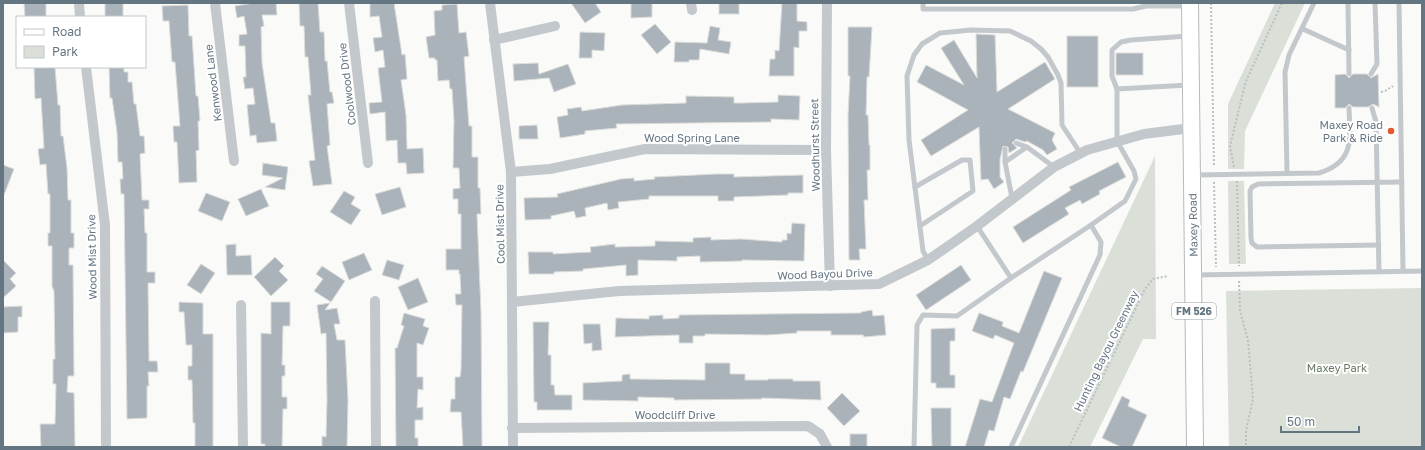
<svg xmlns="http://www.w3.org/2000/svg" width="1425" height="450" viewBox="0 0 1425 450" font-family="'Golos Text',sans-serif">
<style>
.green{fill:#dadfd7}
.building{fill:#aab3b9;stroke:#dcdcda}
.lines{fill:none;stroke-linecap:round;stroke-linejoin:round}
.primary-casing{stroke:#b5babe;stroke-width:18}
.path{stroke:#bbbfc2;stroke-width:2;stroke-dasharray:2 2;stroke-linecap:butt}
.lane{stroke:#c3c8cc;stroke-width:5}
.street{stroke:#c3c8cc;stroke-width:10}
.primary{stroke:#fff;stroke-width:16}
.poi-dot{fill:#e4572e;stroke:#fff;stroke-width:1.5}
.labels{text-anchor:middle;stroke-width:4;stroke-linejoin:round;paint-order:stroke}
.shield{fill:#fff;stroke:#939fa8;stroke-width:1}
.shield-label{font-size:10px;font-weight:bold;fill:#657683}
.street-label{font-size:11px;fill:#657683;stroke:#fff}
.poi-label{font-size:11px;fill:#657683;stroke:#fff;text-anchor:end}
.park-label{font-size:11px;fill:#687a64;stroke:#fff}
</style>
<rect width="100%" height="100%" fill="#fafaf8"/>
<g class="green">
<polygon points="1275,3 1305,3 1245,131 1244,169 1228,169 1228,104"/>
<polygon points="1155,156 1156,339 1143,339 1090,447 1018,447"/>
<polygon points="1228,181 1244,181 1246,264 1229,264"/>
<polygon points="1422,288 1422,447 1229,447 1226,291"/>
</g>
<g class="building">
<polygon points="24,3 46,3 46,17 25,17"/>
<rect x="105" y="3" width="18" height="14"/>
<polygon points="254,3 276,3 277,15 262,15 264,26 261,27 262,63 271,123 275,123 277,141 257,143 256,135 250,136 249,126 247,105 255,104 253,88 245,89 243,77 246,77 245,46 239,46 239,35 247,34 244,16 237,18 235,6"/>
<polygon points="299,3 318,3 320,32 324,32 325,61 327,61 330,92 332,92 334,103 327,104 330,145 327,146 332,184 313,186 309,161 315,160 308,95 311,95 308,57 305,57 304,26 300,26"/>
<polygon points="370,3 394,3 402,55 405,54 407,79 401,80 406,115 407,149 423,148 424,173 407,174 406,163 398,163 397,140 386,141 385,112 370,114 369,103 382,102 378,68 385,67 383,50 375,52 373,38 382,37 379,16 370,17"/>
<polygon points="571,3 595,3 601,12 585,23"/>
<polygon points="631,3 652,3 652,17 631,18"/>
<rect x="719" y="3" width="20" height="11"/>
<polygon points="782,3 797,3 797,21 807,22 807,31 799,31 799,48 794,47 794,76 769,76 770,59 775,59 775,50 779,51"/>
<polygon points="457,4 459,33 466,32 469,56 464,57 469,126 472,126 472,157 478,157 478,188 480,188 481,214 477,214 481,312 482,447 463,447 461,412 450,412 451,399 455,399 455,377 460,377 461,370 462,305 456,305 455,294 461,294 460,274 459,274 459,270 446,270 446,249 461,249 461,214 458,214 458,199 453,199 453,189 460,188 459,168 453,168 454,121 452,89 450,89 449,80 438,81 437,60 435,60 435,58 429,58 426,37 435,35 434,11 442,10 442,5"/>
<polygon points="188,5 189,36 192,36 196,96 198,96 200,121 198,121 199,150 196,151 197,182 179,183 177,142 174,142 173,126 180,126 175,62 172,62 169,21 163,21 162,6"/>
<polygon points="655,24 671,42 657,54 641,35"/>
<polygon points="710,26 720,28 718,40 731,42 729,54 700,49 699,60 689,60 689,62 674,62 675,42 707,43"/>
<polygon points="848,27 872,27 869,77 867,77 866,115 868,115 869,145 870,145 870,170 867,170 868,200 864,200 866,249 859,249 860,260 849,260 848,115 850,76 848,76"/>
<polygon points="580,32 605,33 604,51 592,50 592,58 579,58"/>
<polygon points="976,34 995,35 997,92 1045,62 1055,79 1008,109 1055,133 1052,140 1057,149 1047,155 1043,150 1027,141 1025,142 1016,139 1012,143 1017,148 1009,153 1008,147 1003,146 1000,159 1000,177 1004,182 994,189 988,179 981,180 979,127 931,156 921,140 968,110 917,82 926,65 964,85 941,48 954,40 977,78"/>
<rect x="1067" y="36" width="31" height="51"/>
<rect x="1116" y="53" width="27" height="22"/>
<polygon points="538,63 539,74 568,64 576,84 554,92 549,78 514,81 513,64"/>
<polygon points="34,67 55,67 58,105 60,105 61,136 63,136 67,168 68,200 71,200 71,233 74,233 74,248 69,248 69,265 73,265 74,376 68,376 67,392 74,393 75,447 41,447 40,424 55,424 56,384 53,384 53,359 55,359 54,291 52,286 52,246 48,246 48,233 50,233 50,194 48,194 46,164 40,165 38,149 44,148 41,98 35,99"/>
<polygon points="109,67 124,67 124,72 128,72 128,82 132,82 134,104 136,104 140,136 144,136 145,153 140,154 142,200 149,200 149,209 144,209 145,233 147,233 147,272 155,272 155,283 148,283 149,361 157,361 158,372 148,372 149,386 147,386 147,418 127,419 124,194 121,194 120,179 123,179 122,162 118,162 117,132 112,98 110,98"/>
<polygon points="1345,74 1349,78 1353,74 1367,74 1371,78 1378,74 1379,107 1373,104 1368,107 1353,107 1349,104 1345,108 1335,108 1335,75"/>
<polygon points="778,95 800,96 799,120 771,119 771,122 616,124 617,128 585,131 585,134 560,138 557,117 568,115 567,109 581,107 582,111 622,105 686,103 686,96 734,97 734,103 742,103 778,102"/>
<polygon points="537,125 538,139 519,139 519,126"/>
<polygon points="1118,162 1126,177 1099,191 1100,194 1082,204 1080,200 1065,208 1069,214 1023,243 1013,227 1071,190 1069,187"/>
<polygon points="263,163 288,167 285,190 265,187 283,178 262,175"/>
<polygon points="3,165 14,169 4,195 3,195"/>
<polygon points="717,174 734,174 734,177 803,175 803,193 788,193 788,195 734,197 734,201 718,201 718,196 649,196 649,199 618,202 619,208 608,210 607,203 585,208 586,216 576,218 574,211 551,216 551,219 525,220 524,198 558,197 557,194 621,179 634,178 634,181 655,179 654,177"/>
<polygon points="400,187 406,207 382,215 375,194"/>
<polygon points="261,189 269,206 246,216 238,199"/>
<polygon points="344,191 355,197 351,204 361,210 351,225 330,212"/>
<polygon points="206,193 230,202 222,221 198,211"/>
<polygon points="792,223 805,224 804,261 742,260 742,261 700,262 700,256 677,257 677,261 638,260 638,275 626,276 626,265 583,269 583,271 554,272 554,274 529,274 528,252 553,252 553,254 591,252 590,247 615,244 615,247 655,246 655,241 693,242 693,238 711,237 711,240 741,239 782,242 782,240 787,240 787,233 791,234"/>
<polygon points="236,244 236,256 251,255 252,275 227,275 226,245"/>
<polygon points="364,253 372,270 349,280 342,262"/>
<polygon points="275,257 284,266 279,271 288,280 271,296 254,277"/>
<polygon points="3,260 16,273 10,279 16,286 3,298"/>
<polygon points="387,260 404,265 399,280 382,275"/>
<polygon points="201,264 215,273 201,294 187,285"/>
<polygon points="961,265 971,280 926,310 916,295"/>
<polygon points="322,266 345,281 331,302 314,291 323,279 316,274"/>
<polygon points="1044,271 1062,278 1023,372 1021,371 1010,399 1004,397 994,431 989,430 984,447 965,447 980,399 992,402 1014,343 995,335 993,339 972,331 979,313 1003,322 1002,326 1019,333"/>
<polygon points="418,278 428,302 408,310 398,287"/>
<polygon points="179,302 203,303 203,334 213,334 213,447 195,447 195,423 193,423 192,380 188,380 188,366 192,366 192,345 186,345 184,312 179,312"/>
<polygon points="271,302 290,302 290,326 283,326 282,365 285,365 285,376 282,376 282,397 287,397 287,409 283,409 282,447 265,447 265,444 261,444 261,333 271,334"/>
<polygon points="330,303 325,310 337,308 340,324 334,324 337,340 345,340 348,400 347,447 322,447 322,436 326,437 327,400 326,333 321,334 317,305"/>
<polygon points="22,306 22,317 18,317 18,332 3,333 3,307"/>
<polygon points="872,310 873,316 884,315 886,335 864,337 863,335 831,335 831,331 797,331 797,333 767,335 705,334 705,336 693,336 693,343 679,343 679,335 615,337 616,318 649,319 649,316 663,315 663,319 679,318 679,315 861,313 861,312"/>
<polygon points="404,313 425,319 423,326 429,328 423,345 417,343 417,377 423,377 423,390 418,389 417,408 423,407 423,420 415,420 415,438 418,438 418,447 396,447 395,348 397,348 404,326 401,325"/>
<polygon points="533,322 549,322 548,355 551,355 551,385 554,385 555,395 572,395 572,410 537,410 537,402 534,402"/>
<polygon points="583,324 600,324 602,350 592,351 592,343 584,344"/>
<polygon points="955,328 955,341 950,341 950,375 955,375 955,388 936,388 936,383 931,383 931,329"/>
<polygon points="705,363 730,363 730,374 745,374 745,380 768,380 768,379 793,379 793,381 820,381 821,400 762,398 762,399 674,400 674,398 638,397 638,401 583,400 583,383 622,381 622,375 630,374 630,379 705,380"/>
<polygon points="842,393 860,411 844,426 827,408"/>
<polygon points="1122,396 1130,400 1128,406 1147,415 1132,447 1121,447 1102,438"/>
<polygon points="931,408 951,408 951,447 932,447"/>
<rect x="850" y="434" width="17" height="13"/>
</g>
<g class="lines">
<defs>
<polyline id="primary" points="1190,3 1195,447"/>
</defs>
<use href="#primary" class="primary-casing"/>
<g class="path">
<polyline points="1211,3 1214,167"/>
<polyline points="1381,92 1385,91 1393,86"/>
<polyline points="1234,167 1230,146 1246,81 1282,3"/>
<polyline points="1237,181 1239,266"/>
<polyline points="1214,182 1216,267"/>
<polyline points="1239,281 1240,311 1248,340 1253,399 1246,431 1246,447"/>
<polyline points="1069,447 1145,289 1153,279 1168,276"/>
</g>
<g class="lane">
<polyline points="923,3 923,9 1133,9 1146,6 1188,6"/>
<polyline points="1348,3 1349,74"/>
<polyline points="1399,3 1403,271"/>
<polyline points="1303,29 1349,50"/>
<polyline points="1371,74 1377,64 1375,3"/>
<polyline points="1117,89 1112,76 1112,50 1121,42 1131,40 1188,36"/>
<polyline points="1372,108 1376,122 1379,272"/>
<polyline points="1016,143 1027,147"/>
<polyline points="1005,149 1005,162"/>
<polyline points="1287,173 1285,72 1289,55 1314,3"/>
<path d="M1195,175L1319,173C1355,162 1350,139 1349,108"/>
<polyline points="915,187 962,160 970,160 973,191 920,226"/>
<polyline points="1012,198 1005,162 1027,147 1054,167"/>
<polyline points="1379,245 1257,247 1252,243 1251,238 1250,191 1252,187 1258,184 1402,182"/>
<polyline points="928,260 923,251 909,140 907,76 914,55 922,44 940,33 971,30 1010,31 1031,41 1041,49 1048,57 1058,75 1061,83 1062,125 1081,154"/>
<polyline points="1194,275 1422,271"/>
<polyline points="1011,278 1091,225"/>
<polyline points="914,447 917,325 923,315 957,316 1011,278 977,226"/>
<polyline points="1011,447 1100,255 1101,242 1091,225 1125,201 1136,179 1134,171 1117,141 1117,89 1189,85"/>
</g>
<g class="street">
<polyline points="79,3 80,17"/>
<polyline points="215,3 234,161"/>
<polyline points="349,3 368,163"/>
<polyline points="490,3 511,172 513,447"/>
<polyline points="691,3 692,10"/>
<polyline points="827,3 826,150 830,286"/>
<polyline points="494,40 555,26"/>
<polyline points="86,67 105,225 106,447"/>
<polyline points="511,172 550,169 645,149 826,150"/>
<polyline points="375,301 376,447"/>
<polyline points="512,302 619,291 879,284 928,260 977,226 1054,167 1087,150 1144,134 1191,128"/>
<polyline points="241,305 243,447"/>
<polyline points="512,428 808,426 820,434 827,447"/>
</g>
<use href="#primary" class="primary"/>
</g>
<circle class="poi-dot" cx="1391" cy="131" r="4"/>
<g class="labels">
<rect class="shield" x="1172" y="303" width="44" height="16" rx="3"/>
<g class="shield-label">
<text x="1194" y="315">FM 526</text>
</g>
<g class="street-label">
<text transform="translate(213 83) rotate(-97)" y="4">Kenwood Lane</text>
<text transform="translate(347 84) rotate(-97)" y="4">Coolwood Drive</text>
<text x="692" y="142">Wood Spring Lane</text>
<text transform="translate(815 145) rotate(-91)" y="4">Woodhurst Street</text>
<text transform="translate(500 224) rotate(-91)" y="4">Cool Mist Drive</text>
<text transform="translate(1193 225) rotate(-91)" y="4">Maxey Road</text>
<text transform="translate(92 257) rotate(-91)" y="4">Wood Mist Drive</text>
<text transform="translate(825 274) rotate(-2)" y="4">Wood Bayou Drive</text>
<text transform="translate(1106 351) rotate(-64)" y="4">Hunting Bayou Greenway</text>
<text x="675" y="419">Woodcliff Drive</text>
</g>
<g class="poi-label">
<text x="1383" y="129">Maxey Road<tspan x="1383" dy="13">Park &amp; Ride</tspan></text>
</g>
<g class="park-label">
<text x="1337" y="372">Maxey Park</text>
</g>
</g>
<rect width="1425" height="450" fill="none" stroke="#657683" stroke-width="8"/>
<rect x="16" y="16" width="130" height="52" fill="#ffffff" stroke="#c1c8cd"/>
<rect x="24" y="29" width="20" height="6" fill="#ffffff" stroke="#c1c8cd"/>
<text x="52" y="36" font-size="12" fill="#657683">Road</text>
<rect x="24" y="46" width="20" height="12" fill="#dadfd7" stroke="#c1c8cd"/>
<text x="52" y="56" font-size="12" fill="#657683">Park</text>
<path d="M1281 426v6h78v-6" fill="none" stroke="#657683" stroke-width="2"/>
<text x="1287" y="426" font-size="12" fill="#657683" stroke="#ffffff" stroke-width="3" paint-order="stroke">50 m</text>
</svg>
